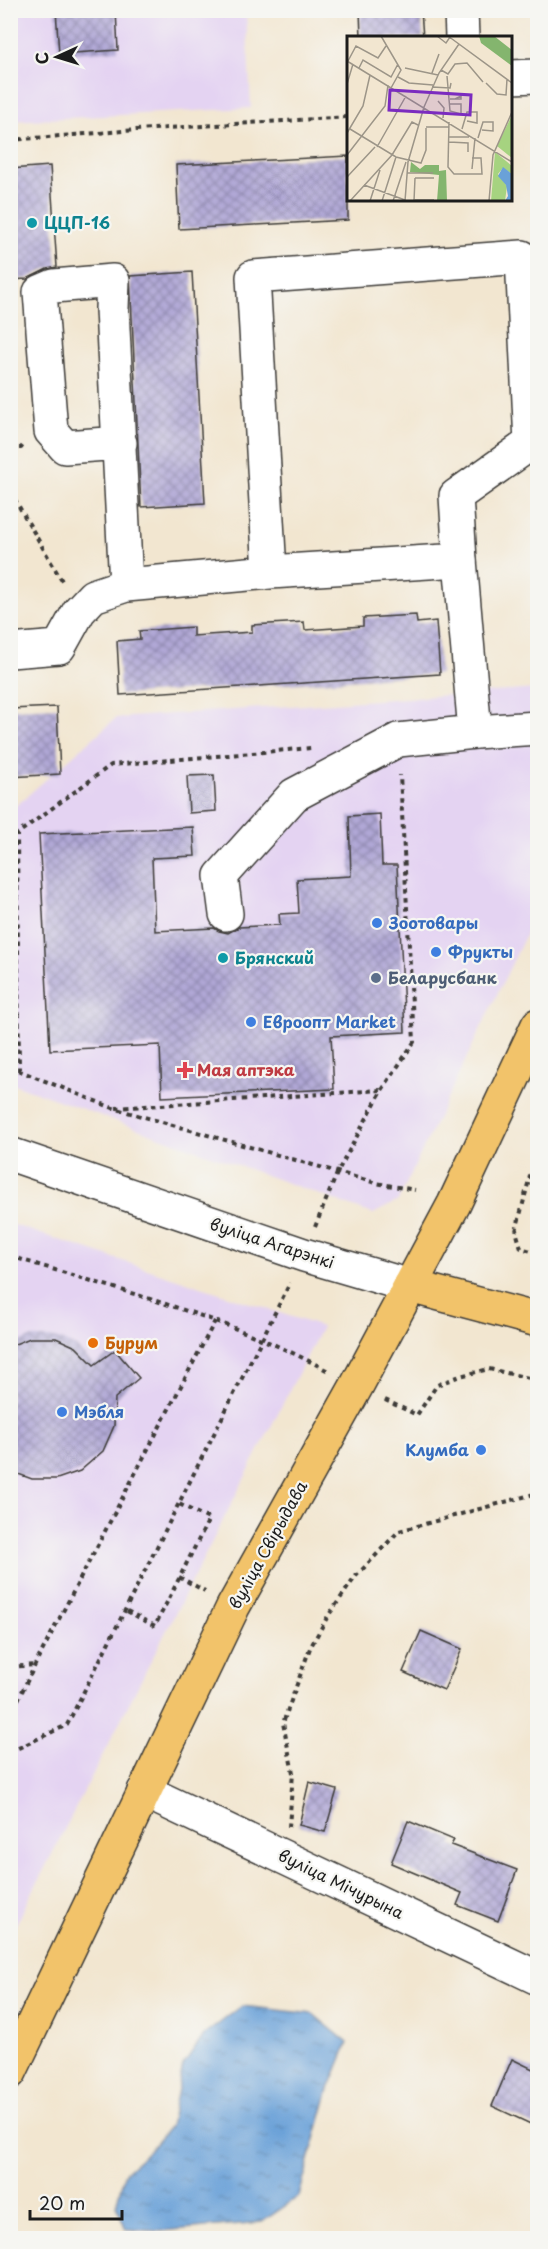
<svg xmlns="http://www.w3.org/2000/svg" width="548" height="2249" viewBox="0 0 548 2249" font-family="'Playpen Sans',sans-serif">
<style>
.built{fill:#e4d3f2}
.water{fill:url(#water-ripples);stroke:#435e7a;stroke-width:1.5}
.building{fill:url(#building-cross-hatch)}
.lines{fill:none;stroke-linecap:round;stroke-linejoin:round}
.minor-casing{stroke:#3c3a37;stroke-width:36}
.major-casing{stroke:#3c3a37;stroke-width:36}
.path{stroke:#3c3a37;stroke-width:4;stroke-dasharray:4.5 4.5;stroke-linecap:butt}
.minor{stroke:#fff;stroke-width:33}
.major{stroke:#f2c36a;stroke-width:33}
.culture-dot{fill:#0f9aa8;stroke:#f6f6f2;stroke-width:2}
.shop-dot{fill:#3f7fe0;stroke:#f6f6f2;stroke-width:2}
.service-dot{fill:#5c6f8a;stroke:#f6f6f2;stroke-width:2}
.health-dot{fill:#e0444e;stroke:#f6f6f2;stroke-width:2}
.food-dot{fill:#e8710a;stroke:#f6f6f2;stroke-width:2}
.labels{text-anchor:middle;stroke-width:4.5;stroke-linejoin:round;paint-order:stroke}
.culture-label{font-size:16px;font-weight:bold;fill:#0d838f;stroke:#f6f6f2;text-anchor:start}
.shop-label{font-size:16px;font-weight:bold;fill:#366cbe;stroke:#f6f6f2;text-anchor:start}
.service-label{font-size:16px;font-weight:bold;fill:#4e5e75;stroke:#f6f6f2;text-anchor:start}
.health-label{font-size:16px;font-weight:bold;fill:#be3a42;stroke:#f6f6f2;text-anchor:start}
.street-label{font-size:16px;fill:#1c1c1c;stroke:#f6f6f2}
.food-label{font-size:16px;font-weight:bold;fill:#c56008;stroke:#f6f6f2;text-anchor:start}
.inset-road{fill:none;stroke:#9c9588;stroke-width:1.5}
.view{fill:#7b2cbf;fill-opacity:0.15;stroke:#7b2cbf;stroke-width:3}
.inset-edge{fill:none;stroke:#1c1c1c;stroke-width:3}
</style>
<defs>
<pattern id="water-ripples" width="26" height="14" patternUnits="userSpaceOnUse" patternTransform="scale(1.5)"><rect width="26" height="14" fill="#6aa1d8"/><path d="M2 4q2-2 4 0t4 0M15 11q2-2 4 0t4 0" fill="none" stroke="#5682ae"/></pattern>
<pattern id="building-cross-hatch" width="8" height="8" patternUnits="userSpaceOnUse" patternTransform="scale(1.5)"><rect width="8" height="8" fill="#b0a7d6"/><path d="M0 0l8 8M0 8l8-8" fill="none" stroke="#8e87ad"/></pattern>
</defs>
<rect width="100%" height="100%" fill="#f6f6f2"/>
<filter id="ink" filterUnits="userSpaceOnUse"><feTurbulence type="fractalNoise" baseFrequency=".0167" numOctaves="2"/><feDisplacementMap in="SourceGraphic" scale="12" xChannelSelector="R" yChannelSelector="G"/><feConvolveMatrix kernelMatrix="1 2 1 2 8 2 1 2 1" color-interpolation-filters="sRGB"/></filter>
<filter id="wash" filterUnits="userSpaceOnUse"><feTurbulence type="fractalNoise" baseFrequency=".008" numOctaves="4" result="noise"/><feDisplacementMap in="SourceGraphic" scale="24" xChannelSelector="R" yChannelSelector="G"/><feGaussianBlur stdDeviation="1.35" result="paint"/><feColorMatrix in="noise" values="0 0 0 0 0 0 0 0 0 0 0 0 0 0 0 0 0 1.4 0 .05"/><feComposite in="paint" operator="in"/></filter>
<g filter="url(#wash)">
<rect width="100%" height="100%" fill="#f2e6d0"/>
<g class="built">
<polygon points="11,11 246,11 251,108 11,121"/>
<polygon points="537,689 537,911 398,1201 373,1214 11,1083 10,811 116,718"/>
<polygon points="11,1224 322,1327 11,1934"/>
</g>
<polygon class="water" points="242,2006 313,2014 348,2043 329,2089 299,2196 262,2222 160,2231 126,2229 116,2205 125,2172 149,2151 170,2126 183,2066 204,2035"/>
<g id="blocks">
<g class="building">
<polygon points="56,10 116,10 118,50 59,54"/>
<polygon points="360,10 421,10 423,38 361,38"/>
<polygon points="348,156 348,220 179,229 176,165"/>
<polygon points="50,166 57,267 47,269 27,279 10,280 10,169"/>
<polygon points="192,272 205,503 141,507 130,276"/>
<polygon points="416,615 417,623 436,621 440,674 120,695 117,641 140,639 139,631 193,627 193,636 252,632 252,625 304,622 305,630 363,626 363,618"/>
<polygon points="57,707 60,774 10,777 10,709"/>
<polygon points="214,775 216,811 189,813 187,776"/>
<polygon points="380,814 382,865 397,865 405,1032 331,1036 334,1089 162,1097 160,1045 50,1050 39,834 193,827 195,856 152,858 155,931 214,928 219,931 228,933 239,927 280,925 279,914 299,913 297,879 351,876 349,816"/>
<polygon points="30,1338 56,1338 76,1347 94,1365 115,1350 139,1378 115,1398 114,1426 103,1451 80,1471 57,1479 32,1479 10,1471 10,1346"/>
<polygon points="421,1631 462,1649 444,1690 403,1672"/>
<polygon points="309,1782 337,1790 325,1832 299,1825"/>
<polygon points="408,1821 454,1840 451,1845 517,1870 498,1921 457,1905 462,1893 391,1863"/>
<polygon points="512,2059 537,2071 537,2127 492,2106"/>
</g>
</g>
</g>
<g filter="url(#ink)">
<use href="#blocks" fill-opacity="0" stroke="#3c3a37" stroke-width="1.5"/>
<g class="lines">
<defs>
<g id="minor">
<polyline points="461,10 462,38"/>
<polyline points="510,77 538,76"/>
<polyline points="120,443 65,447 51,431 40,292 54,286 113,281 112,309 126,585"/>
<polyline points="460,560 475,732"/>
<polyline points="10,651 59,647 79,611 93,596 126,585 270,572 460,560 456,496 531,443 522,257 253,277 270,572"/>
<polyline points="226,914 221,876 294,795 398,740 475,732 538,728"/>
<polyline points="10,1154 304,1255 410,1286"/>
<polyline points="144,1791 538,1978"/>
</g>
<g id="major">
<polyline points="410,1286 538,1320"/>
<polyline points="10,2072 233,1607 356,1387 454,1204 538,1025"/>
</g>
</defs>
<use href="#minor" class="minor-casing"/>
<use href="#major" class="major-casing"/>
<g class="path">
<polyline points="10,140 136,130 348,117"/>
<polyline points="10,448 21,448 24,444"/>
<polyline points="10,491 62,581"/>
<polyline points="10,1067 113,1108 376,1183 415,1190"/>
<polyline points="19,1071 17,834 111,765 311,748"/>
<polyline points="116,1108 381,1090"/>
<polyline points="538,1158 531,1172 516,1231 521,1248 538,1253"/>
<polyline points="315,1227 338,1171 382,1090 414,1042 400,775"/>
<path d="M10,1256C117,1290 232,1318 330,1372"/>
<polyline points="385,1400 417,1415 437,1385 460,1376 489,1369 538,1380"/>
<polyline points="179,1577 205,1591"/>
<polyline points="127,1611 155,1626 209,1519 179,1504"/>
<polyline points="10,1667 35,1665"/>
<polyline points="10,1716 35,1665 215,1321"/>
<polyline points="10,1752 67,1725 290,1283"/>
<polyline points="289,1827 293,1773 283,1723 310,1648 328,1616 356,1576 399,1531 538,1493"/>
</g>
<use href="#minor" class="minor"/>
<use href="#major" class="major"/>
</g>
</g>
<g class="culture-dot">
<circle cx="32" cy="223" r="6"/>
<circle cx="223" cy="958" r="6"/>
</g>
<g class="shop-dot">
<circle cx="377" cy="923" r="6"/>
<circle cx="436" cy="952" r="6"/>
<circle cx="251" cy="1022" r="6"/>
<circle cx="62" cy="1412" r="6"/>
<circle cx="481" cy="1450" r="6"/>
</g>
<circle class="service-dot" cx="376" cy="978" r="6"/>
<path class="health-dot" d="M182 1061h6v6h6v6h-6v6h-6v-6h-6v-6h6z"/>
<circle class="food-dot" cx="93" cy="1343" r="6"/>
<g class="labels">
<g class="culture-label">
<text x="44" y="229">ЦЦП-16</text>
<text x="235" y="964">Брянский</text>
</g>
<g class="shop-label">
<text x="389" y="929">Зоотовары</text>
<text x="448" y="958">Фрукты</text>
<text x="263" y="1028">Евроопт Market</text>
<text x="74" y="1418">Мэбля</text>
<text x="469" y="1456" text-anchor="end">Клумба</text>
</g>
<g class="service-label">
<text x="388" y="984">Беларусбанк</text>
</g>
<g class="health-label">
<text x="197" y="1076">Мая аптэка</text>
</g>
<g class="street-label">
<text transform="translate(272 1243) rotate(18)" y="6">вуліца Агарэнкі</text>
<text transform="translate(268 1545) rotate(-61)" y="6">вуліца Свірыдава</text>
<text transform="translate(341 1884) rotate(26)" y="6">вуліца Мічурына</text>
</g>
<g class="food-label">
<text x="105" y="1349">Бурум</text>
</g>
</g>
<g transform="translate(347 36)">
<rect width="165" height="165" fill="#f2e6d0"/>
<path d="M132,0H147L165,14V30L134,7ZM64,126L73,133L78,129H92V135L99,134L100,165H90L92,139L63,136Z" fill="#84b56e"/>
<path d="M165,79V122L150,110ZM148,116L165,130V138L156,132L151,138L160,150L158,165H144Z" fill="#a6d380"/>
<path d="M156,131L165,138V165H158L161,160L159,149L151,140Z" fill="#6aa1d8"/>
<path class="inset-road" d="M34,0L54,34L44,52M90,0L99,7L103,1M101,0L165,47M0,25L165,126M1,25L9,10L31,22L39,10M12,32L16,24L44,41L51,28M58,32L91,39M94,34L101,38L108,28L120,27L136,46M85,37L92,18M100,40L103,75L114,78V68H103M51,41L62,47L86,49M139,47L150,58L159,59L160,43M0,48L6,28M85,51L103,52L104,47M103,63H114V60L108,63M91,65L97,72L96,82M77,71L92,37L112,8M102,86L101,131L107,138H135L134,122H125M79,91H102M3,93L49,121L74,127L79,114V92M115,93L120,76H130V87L120,85M0,97L16,70L23,39M102,101H122M131,102L136,86H146V95L135,94M102,106L121,107V116M30,111L59,60M0,119L38,70L41,49M125,133L128,102M60,137H86M0,141L28,111M68,142H87M17,149L58,164M68,164H87M3,165L45,119L65,86L71,89M23,165L33,134M35,165L49,121M46,165L59,126M58,165L61,126L77,71M67,165L68,142M142,165L146,119L165,76"/>
<path class="view" d="M43,54L124,59L123,79L42,74Z"/>
<rect width="165" height="165" class="inset-edge"/>
</g>
<rect width="548" height="2249" fill="none" stroke="#f6f6f2" stroke-width="36"/>
<g transform="translate(57 57) rotate(266)" stroke="#f6f6f2" stroke-width="4.5" paint-order="stroke">
<path d="M0-4.5L10 22L0 15L-10 22Z" fill="#1c1c1c"/>
<text y="-9" font-size="16" font-weight="bold" text-anchor="middle" fill="#1c1c1c">С</text>
</g>
<path d="M30 2210v9h92v-9" fill="none" stroke="#1c1c1c" stroke-width="3"/>
<text x="39" y="2210" font-size="18" fill="#1c1c1c" stroke="#f6f6f2" stroke-width="4.5" paint-order="stroke">20 m</text>
</svg>
